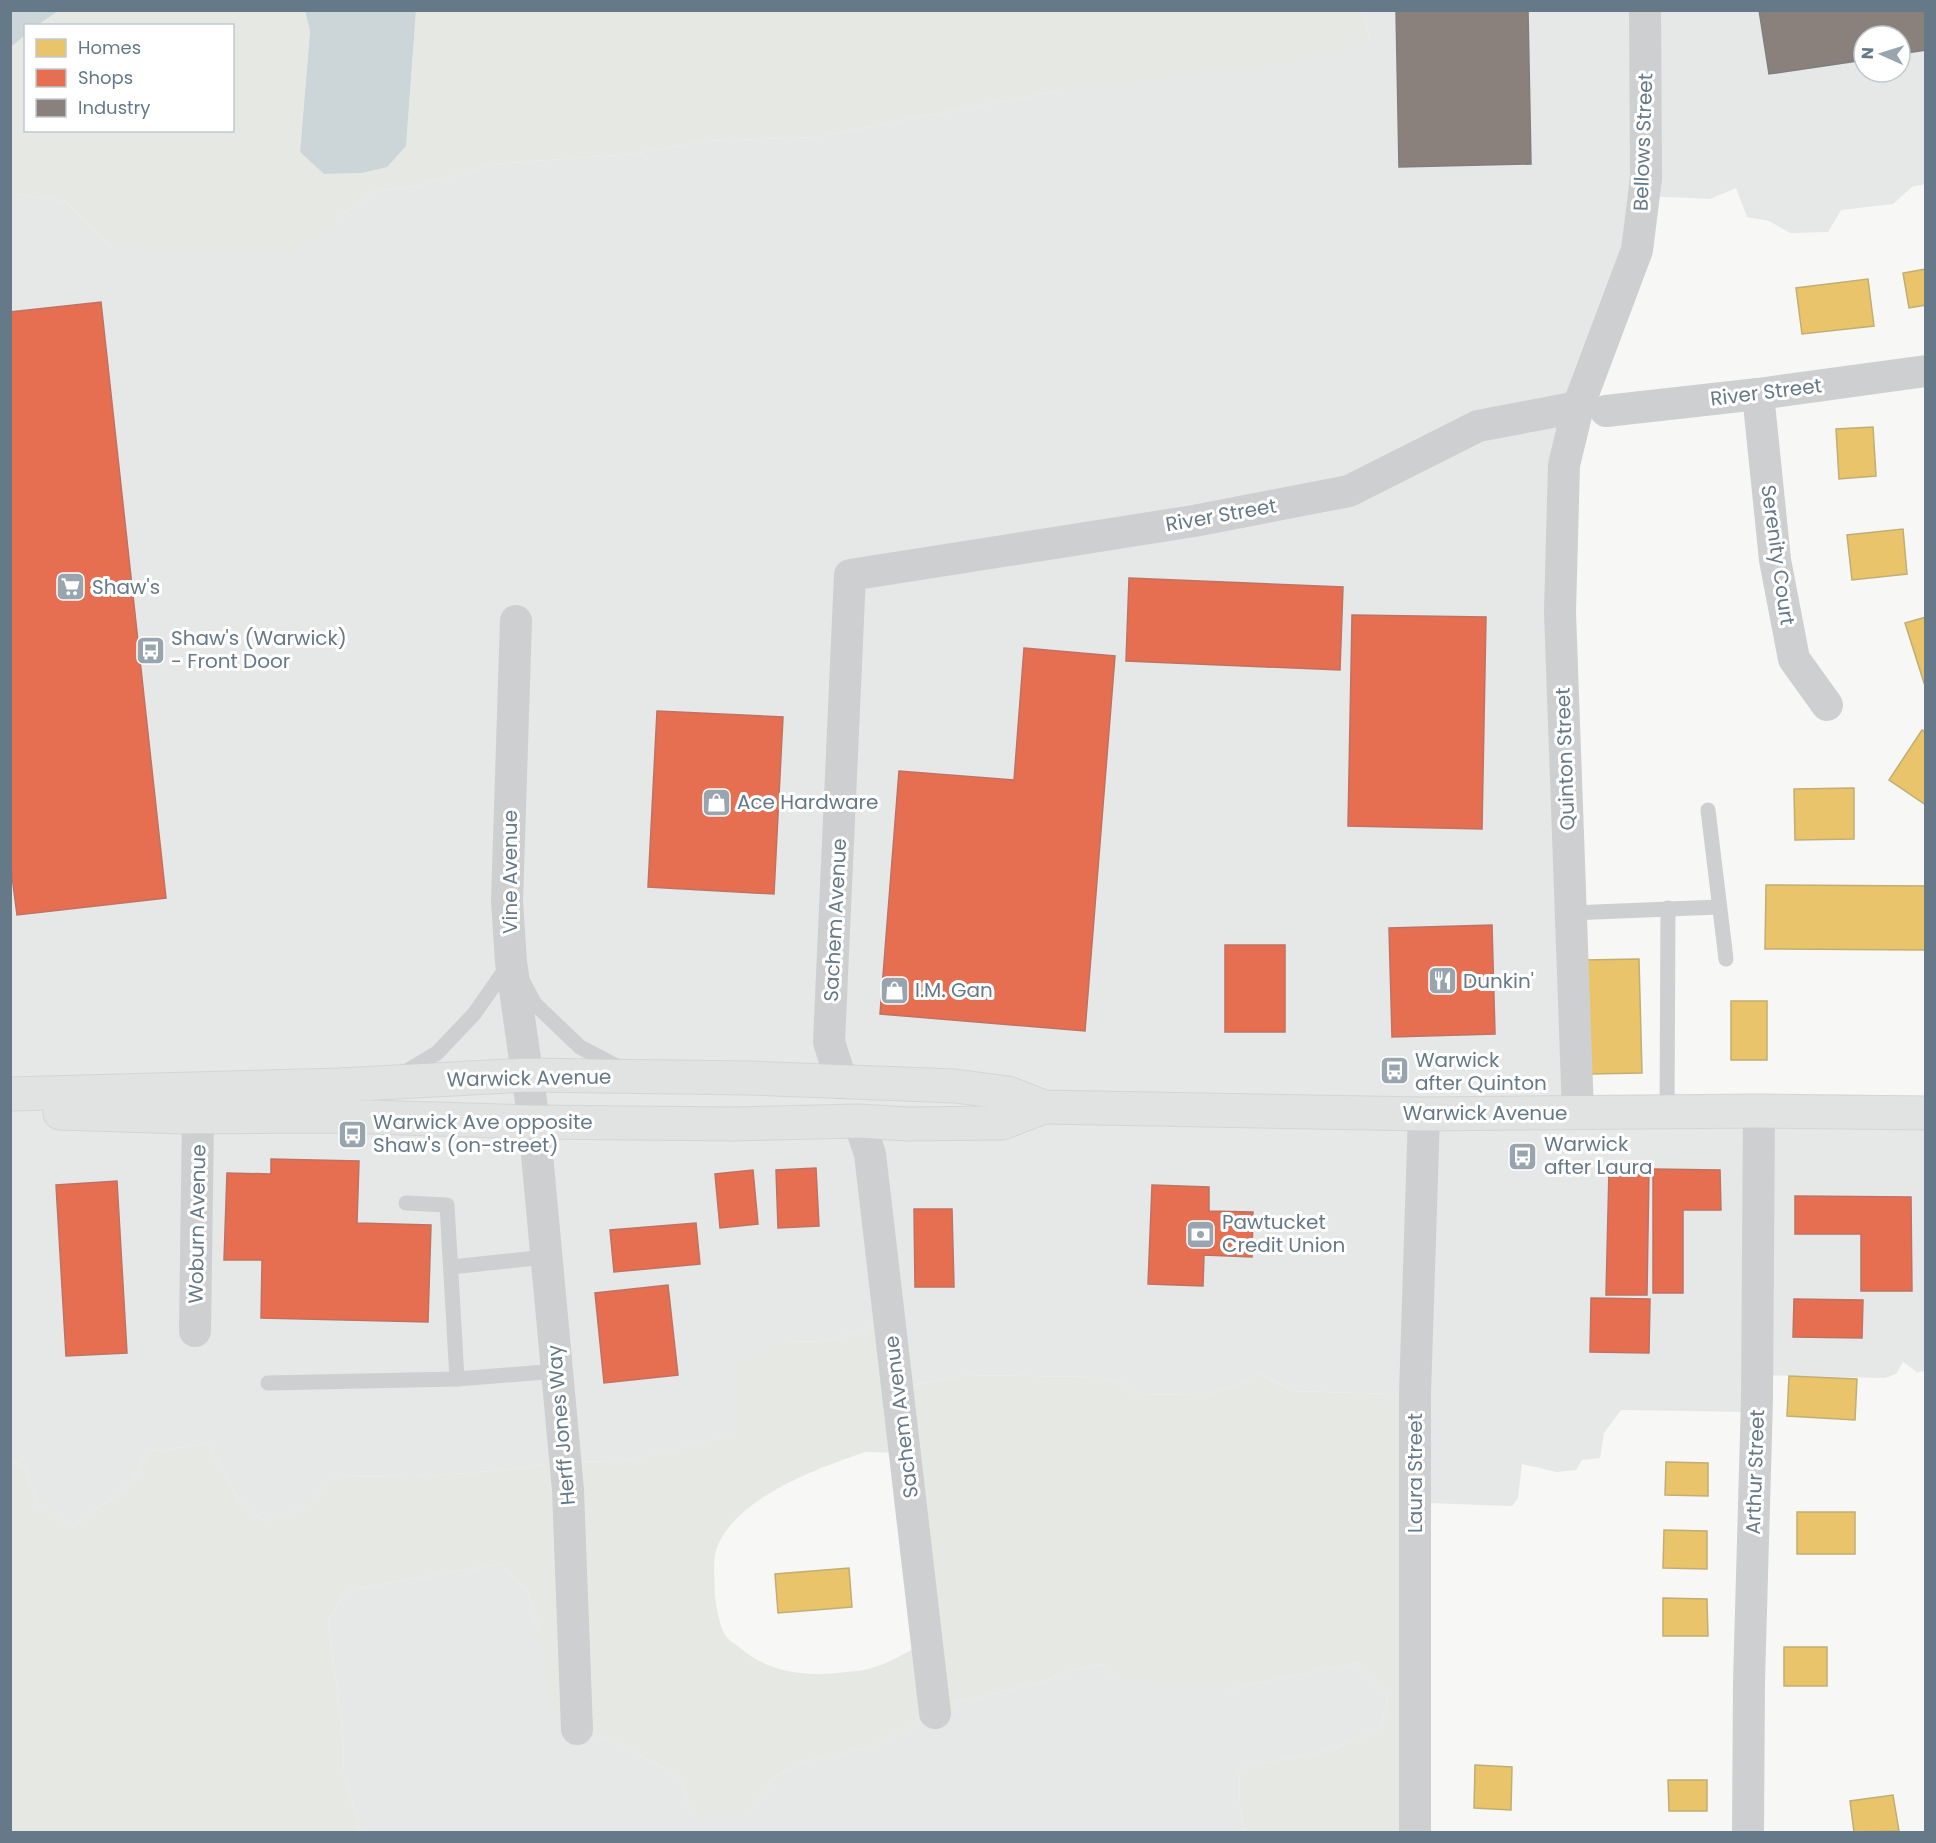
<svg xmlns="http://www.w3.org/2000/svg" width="1936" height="1843" viewBox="0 0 1936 1843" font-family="Poppins,sans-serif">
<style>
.built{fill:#e6e7e7;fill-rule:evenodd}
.green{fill:#e6e9e3;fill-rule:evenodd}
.water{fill:#ccd5d7}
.homes{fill:#e9c46a;stroke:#c1ae73;stroke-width:1.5}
.shops{fill:#e76f51;stroke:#c07262;stroke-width:1.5}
.industry{fill:#8a817c;stroke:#7f7f80;stroke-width:1.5}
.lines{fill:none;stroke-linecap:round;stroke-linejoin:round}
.primary-casing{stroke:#d4d5d6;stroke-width:35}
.lane{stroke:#cdcfd0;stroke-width:15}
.street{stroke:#cdcfd0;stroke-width:32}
.primary{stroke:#e1e2e2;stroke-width:33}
.labels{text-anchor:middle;stroke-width:6;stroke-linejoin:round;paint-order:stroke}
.street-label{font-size:20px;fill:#657988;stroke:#fff}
.poi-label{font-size:20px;fill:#657988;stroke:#fff;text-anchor:start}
</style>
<rect width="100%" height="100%" fill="#f7f7f6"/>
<g class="built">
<path d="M1365,11H1925V184L1912,187L1893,204L1841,210L1828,232L1790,233L1769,221L1747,217L1736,188L1710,199L1644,196L1561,409L1573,1100L1925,1111V1371L1917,1372L1903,1362L1896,1374L1885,1378L1757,1375L1752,1412L1621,1410L1604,1433L1600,1458L1582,1460L1576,1470L1557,1472L1522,1464L1518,1498L1512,1506L1427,1503L1425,1395L1294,1391L1258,1373L1249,1381L1205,1395L1136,1394L1122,1384L1099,1377L963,1375L899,1388L885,1318L859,1332L824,1341L780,1342L737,1434L621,1462L565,1461L504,1470L414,1477L332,1476L310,1506L265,1521L240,1502L208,1444L149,1451L130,1485L72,1527L40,1508L24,1466L11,1461L10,199L17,194L66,202L114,249L336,218L376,191L416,186L494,164L633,154L705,141L817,137L1051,92L1369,40ZM1864,36H1900V72H1864Z"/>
<polygon points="501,1564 527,1590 539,1631 597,1736 610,1739 664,1768 683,1783 689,1810 750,1811 774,1777 800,1763 872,1746 958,1702 1042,1682 1073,1670 1101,1664 1111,1674 1230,1689 1357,1663 1388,1695 1381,1729 1333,1749 1239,1769 1240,1806 1245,1832 361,1832 344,1775 343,1734 328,1621 347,1590"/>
</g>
<g class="green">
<polygon points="1365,10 1369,40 1309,60 1051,92 817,137 705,141 633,154 494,164 416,186 376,191 336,218 294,253 114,249 66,202 17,194 11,199 11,47 25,35 26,130 232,130 232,26 38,25 58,11 305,11 310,30 300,152 324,174 362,173 406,146 416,11"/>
<path d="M885,1318L900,1388L963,1375L1099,1377L1122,1384L1136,1394L1205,1395L1249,1381L1258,1373L1294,1391L1425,1395L1430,1832H1245L1240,1806L1239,1769L1333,1749L1381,1729L1388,1695L1357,1663L1230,1689L1162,1685L1111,1674L1101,1664L1073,1670L1042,1682L958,1702L872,1746L800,1763L774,1777L750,1811C726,1816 712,1821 689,1810L683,1783L664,1768L610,1739L597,1736L550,1707L539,1631L527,1590L501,1564L347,1590L328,1621L343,1734L344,1775L361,1832H11L10,1461L24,1466L40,1508L72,1527L130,1485L149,1451L208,1444L240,1502L265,1521L310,1506L332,1476L414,1477L504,1470L565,1461L621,1462L736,1434L735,1366L777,1345L780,1342L824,1341L859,1332ZM865,1452L899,1453L923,1644C908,1651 893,1661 878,1666C868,1670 857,1671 846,1672C807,1677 770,1674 739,1647C735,1644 728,1640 725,1635C720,1627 716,1605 715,1596C715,1578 711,1557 720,1541C743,1495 819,1468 865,1452Z"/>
</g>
<g class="water">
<polygon points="11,10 58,10 58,11 38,25 26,26 25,35 11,47"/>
<polygon points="305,11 416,11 406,146 387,167 362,173 324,174 300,152 310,31"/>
</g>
<g class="homes">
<polygon points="1926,269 1926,305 1909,308 1903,273"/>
<polygon points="1868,279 1874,326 1802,334 1796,288"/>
<polygon points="1873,427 1876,476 1839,479 1836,429"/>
<polygon points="1903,529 1907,574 1852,580 1847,535"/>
<polygon points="1926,617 1926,685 1925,686 1905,623"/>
<polygon points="1922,730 1926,732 1926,805 1889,780"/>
<polygon points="1854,788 1854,839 1795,840 1794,789"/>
<polygon points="1766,885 1926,886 1926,950 1765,949"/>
<polygon points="1639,959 1642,1073 1588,1074 1585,960"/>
<rect x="1731" y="1001" width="36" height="59"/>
<polygon points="1789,1376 1857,1379 1855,1420 1787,1416"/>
<polygon points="1666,1462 1708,1463 1708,1496 1665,1495"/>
<rect x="1797" y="1512" width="58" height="42"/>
<polygon points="1664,1530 1707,1531 1707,1569 1663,1568"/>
<polygon points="849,1568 852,1607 778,1613 775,1574"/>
<polygon points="1663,1598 1707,1599 1708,1636 1663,1636"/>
<rect x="1784" y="1647" width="43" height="39"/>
<polygon points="1475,1765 1512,1767 1511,1810 1474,1808"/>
<polygon points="1668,1780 1707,1780 1707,1811 1669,1811"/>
<polygon points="1893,1795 1899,1831 1854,1832 1850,1801"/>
</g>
<g class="shops">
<polygon points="101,302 166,898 17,915 10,861 10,312"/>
<polygon points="1129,578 1343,587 1340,670 1126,661"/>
<polygon points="1352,615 1486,617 1482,829 1348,826"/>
<polygon points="1024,648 1115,656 1085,1031 880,1014 899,771 1014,780"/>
<polygon points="657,711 783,717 774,894 648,887"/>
<polygon points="1492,925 1495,1034 1392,1037 1389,928"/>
<rect x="1225" y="945" width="60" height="87"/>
<polygon points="271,1159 359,1161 357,1223 431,1225 428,1322 261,1318 262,1260 224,1260 227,1173 271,1174"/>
<polygon points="816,1168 819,1226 778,1228 776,1170"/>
<polygon points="1653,1169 1720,1170 1721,1210 1683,1210 1683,1293 1653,1293"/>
<polygon points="753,1170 758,1224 720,1228 715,1174"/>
<polygon points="1609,1170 1649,1170 1647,1295 1606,1295"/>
<polygon points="117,1181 127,1353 66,1356 56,1185"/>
<polygon points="1152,1185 1209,1187 1209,1211 1253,1212 1252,1257 1204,1255 1203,1286 1148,1284"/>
<polygon points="1795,1196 1911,1197 1912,1291 1861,1291 1861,1234 1795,1234"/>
<polygon points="914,1209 952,1209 954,1287 915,1287"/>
<polygon points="696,1223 700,1264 614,1272 610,1230"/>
<polygon points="668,1285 678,1375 604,1383 595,1293"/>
<polygon points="1591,1298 1650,1299 1649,1353 1590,1352"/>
<polygon points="1794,1299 1863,1300 1862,1338 1793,1337"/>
</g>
<g class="industry">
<polygon points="1396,10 1528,10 1531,164 1399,167"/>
<polygon points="1759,10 1926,10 1926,50 1900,54 1900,36 1864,36 1864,60 1769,74"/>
</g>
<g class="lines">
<defs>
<g id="primary">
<polyline points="10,1094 339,1085 526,1075 749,1078 955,1086 1008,1093 1044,1107 1424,1114 1759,1111 1926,1113"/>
<polyline points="60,1113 183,1117 336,1116 534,1122 734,1124 859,1121 907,1124 1002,1123 1044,1107"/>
</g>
</defs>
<use href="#primary" class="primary-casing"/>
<g class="lane">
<polyline points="1708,810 1726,959"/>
<polyline points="1571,913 1718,907"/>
<polyline points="522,980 535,1004 580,1047 620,1068"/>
<polyline points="402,1074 437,1053 474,1014 509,964"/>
<polyline points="1667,1112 1668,908"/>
<polyline points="451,1267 546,1257"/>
<polyline points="457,1379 557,1371"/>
<polyline points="268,1383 457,1379 447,1205 406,1203"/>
</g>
<g class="street">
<polyline points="1758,394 1775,560 1794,659 1827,705"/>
<polyline points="1606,411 1758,394 1926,371"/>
<polyline points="516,621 507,901 511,962 534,1122 568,1490 577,1729"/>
<polyline points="842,1083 829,1042 850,575 1194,521 1349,491 1478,426 1578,407"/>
<polyline points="1578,1113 1560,612 1564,465 1578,407 1637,250 1646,178 1645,10"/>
<polyline points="859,1121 870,1154 935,1713"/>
<polyline points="195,1331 198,1117"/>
<polyline points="1415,1832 1415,1394 1424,1114"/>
<polyline points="1748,1832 1749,1682 1757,1399 1759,1111"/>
</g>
<use href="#primary" class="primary"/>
</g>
<defs>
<symbol id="supermarket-square" viewBox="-11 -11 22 22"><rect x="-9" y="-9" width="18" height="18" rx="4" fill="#98a5ae" stroke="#fff"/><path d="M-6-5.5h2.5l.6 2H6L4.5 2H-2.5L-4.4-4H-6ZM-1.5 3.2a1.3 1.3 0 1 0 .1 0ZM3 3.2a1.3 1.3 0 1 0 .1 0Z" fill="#fff"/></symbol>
<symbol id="bus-square" viewBox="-11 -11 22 22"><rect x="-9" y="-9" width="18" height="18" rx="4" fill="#98a5ae" stroke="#fff"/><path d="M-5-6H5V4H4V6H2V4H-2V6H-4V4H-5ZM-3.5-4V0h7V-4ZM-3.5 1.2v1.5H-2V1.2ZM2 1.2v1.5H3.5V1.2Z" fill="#fff"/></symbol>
<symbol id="shop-square" viewBox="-11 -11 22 22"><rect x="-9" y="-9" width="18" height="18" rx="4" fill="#98a5ae" stroke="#fff"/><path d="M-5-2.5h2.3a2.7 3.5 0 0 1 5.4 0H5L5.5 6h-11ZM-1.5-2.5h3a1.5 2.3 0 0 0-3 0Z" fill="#fff"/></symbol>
<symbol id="restaurant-square" viewBox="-11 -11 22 22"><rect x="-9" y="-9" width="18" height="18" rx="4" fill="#98a5ae" stroke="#fff"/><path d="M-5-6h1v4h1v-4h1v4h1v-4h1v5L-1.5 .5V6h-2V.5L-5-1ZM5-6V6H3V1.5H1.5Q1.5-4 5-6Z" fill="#fff"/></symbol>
<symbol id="bank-square" viewBox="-11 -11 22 22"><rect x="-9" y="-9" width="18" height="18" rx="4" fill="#98a5ae" stroke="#fff"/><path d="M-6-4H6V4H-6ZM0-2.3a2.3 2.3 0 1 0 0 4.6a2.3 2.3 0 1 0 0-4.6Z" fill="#fff"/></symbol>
</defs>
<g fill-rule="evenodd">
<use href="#supermarket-square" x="54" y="570" width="33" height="33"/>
<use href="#bus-square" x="134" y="634" width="33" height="33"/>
<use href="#shop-square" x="700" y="786" width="33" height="33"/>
<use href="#restaurant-square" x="1426" y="964" width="33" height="33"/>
<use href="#shop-square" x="878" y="974" width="33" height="33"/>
<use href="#bus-square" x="1378" y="1054" width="33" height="33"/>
<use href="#bus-square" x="336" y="1118" width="33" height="33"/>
<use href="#bus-square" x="1506" y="1140" width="33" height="33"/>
<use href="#bank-square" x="1184" y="1218" width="33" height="33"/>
</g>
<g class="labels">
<g class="street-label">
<text transform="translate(1643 142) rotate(-88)" y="7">Bellows Street</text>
<text transform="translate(1766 392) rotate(-7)" y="7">River Street</text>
<text transform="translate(1221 515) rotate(-10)" y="7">River Street</text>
<text transform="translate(1778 555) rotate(82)" y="7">Serenity Court</text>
<text transform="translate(1565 759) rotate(-92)" y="7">Quinton Street</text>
<text transform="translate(510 872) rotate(-90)" y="7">Vine Avenue</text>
<text transform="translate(835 920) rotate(-87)" y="7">Sachem Avenue</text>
<text transform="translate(529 1078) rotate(-1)" y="7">Warwick Avenue</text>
<text x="1485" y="1120">Warwick Avenue</text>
<text transform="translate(197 1224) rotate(-89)" y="7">Woburn Avenue</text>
<text transform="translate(901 1417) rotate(-97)" y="7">Sachem Avenue</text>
<text transform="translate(561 1425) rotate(-95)" y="7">Herff Jones Way</text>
<text transform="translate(1755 1472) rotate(-88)" y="7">Arthur Street</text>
<text transform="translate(1415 1473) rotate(-90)" y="7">Laura Street</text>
</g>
<g class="poi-label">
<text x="92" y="594">Shaw's</text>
<text x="171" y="645">Shaw's (Warwick)<tspan x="171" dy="23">- Front Door</tspan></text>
<text x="737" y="809">Ace Hardware</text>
<text x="1463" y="988">Dunkin'</text>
<text x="915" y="997">I.M. Gan</text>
<text x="1415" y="1067">Warwick<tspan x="1415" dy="23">after Quinton</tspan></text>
<text x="373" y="1129">Warwick Ave opposite<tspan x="373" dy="23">Shaw's (on-street)</tspan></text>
<text x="1544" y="1151">Warwick<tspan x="1544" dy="23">after Laura</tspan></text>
<text x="1222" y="1229">Pawtucket<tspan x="1222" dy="23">Credit Union</tspan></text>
</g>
</g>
<rect width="1936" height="1843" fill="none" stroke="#657988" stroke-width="24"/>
<rect x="24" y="24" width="210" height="108" fill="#ffffff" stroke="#c1c9cf" stroke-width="1.5"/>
<rect x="36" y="39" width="30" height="18" fill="#e9c46a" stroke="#c1c9cf" stroke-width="1.5"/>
<text x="78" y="54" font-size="18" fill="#657988">Homes</text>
<rect x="36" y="69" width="30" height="18" fill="#e76f51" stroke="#c1c9cf" stroke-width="1.5"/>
<text x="78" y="84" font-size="18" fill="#657988">Shops</text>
<rect x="36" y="99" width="30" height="18" fill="#8a817c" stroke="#c1c9cf" stroke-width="1.5"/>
<text x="78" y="114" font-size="18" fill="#657988">Industry</text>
<g transform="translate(1882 54) rotate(273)"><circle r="28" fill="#ffffff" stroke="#c1c9cf" stroke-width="1.5"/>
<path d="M0-4.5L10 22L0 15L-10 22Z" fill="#98a5ae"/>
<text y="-9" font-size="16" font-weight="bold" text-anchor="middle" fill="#657988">N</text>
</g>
</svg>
